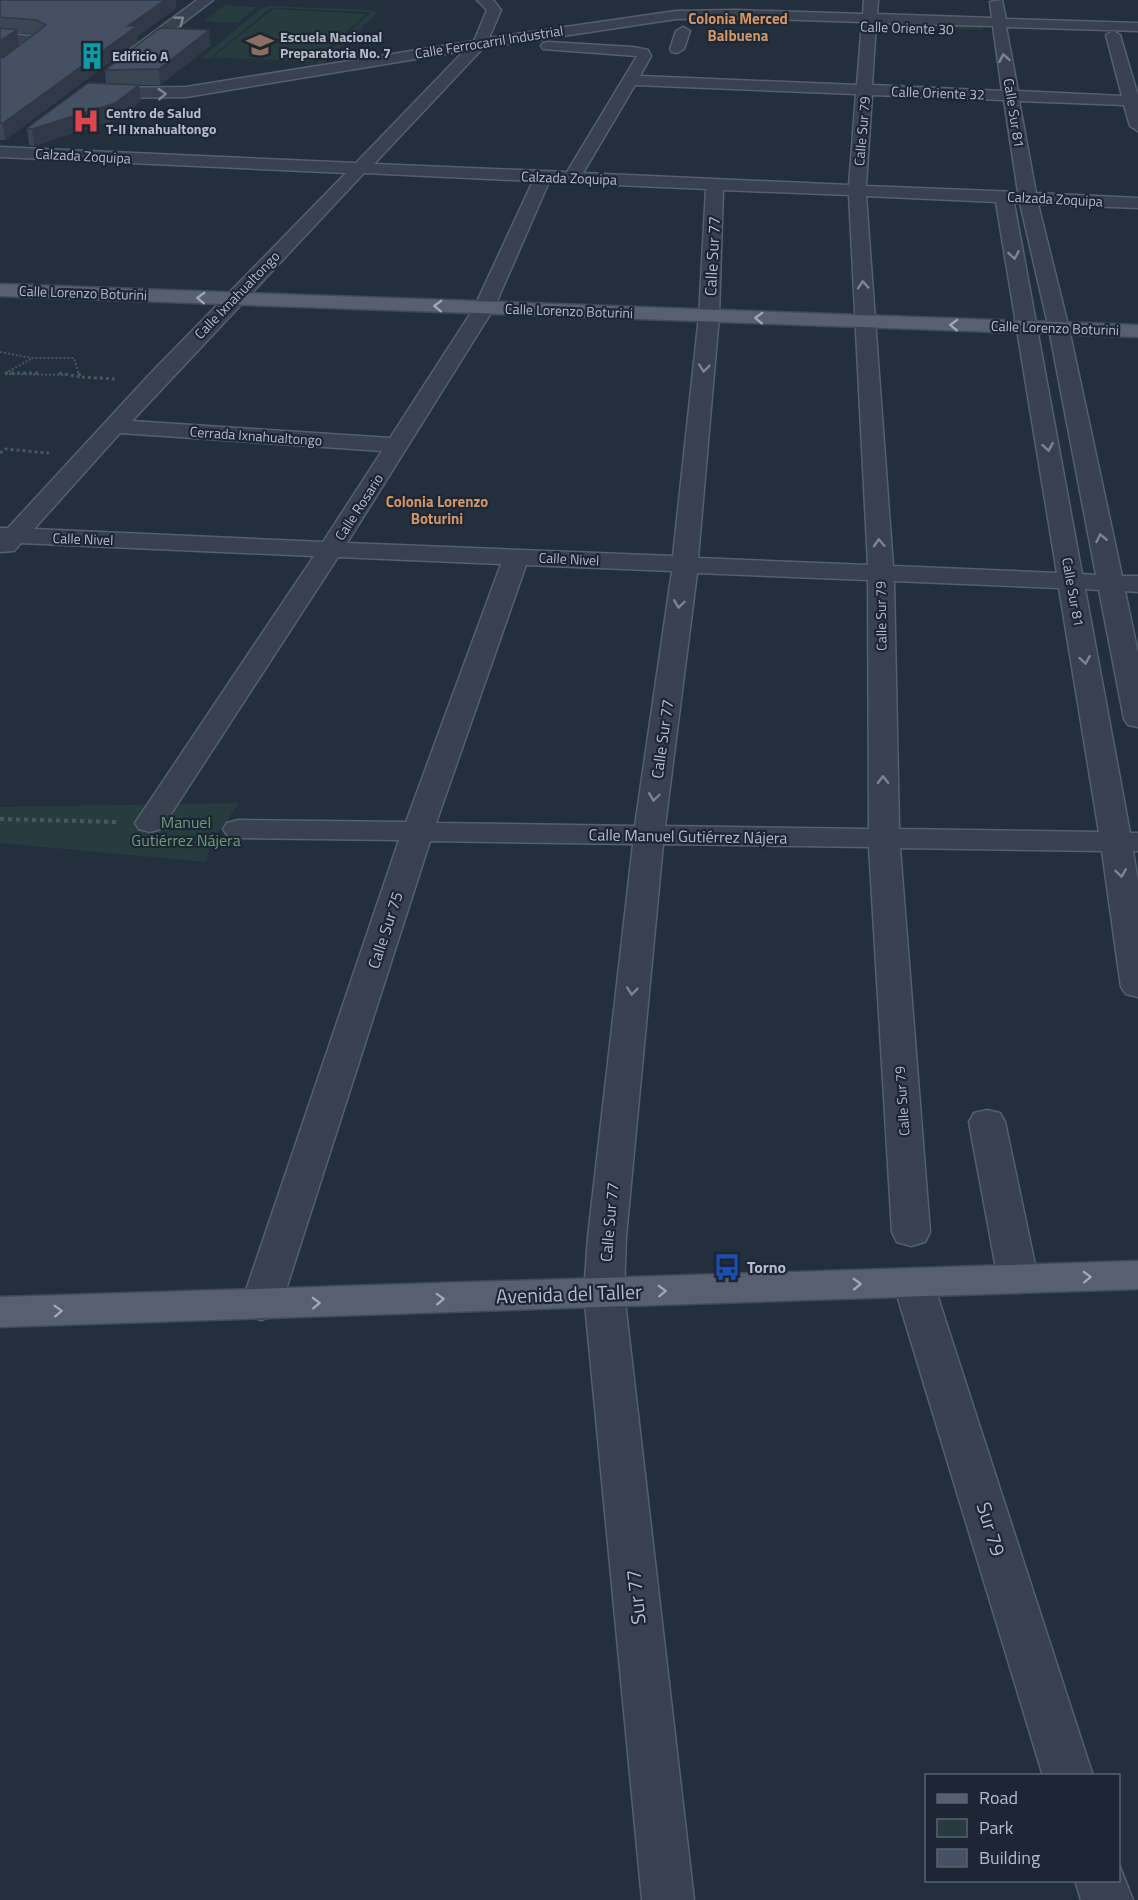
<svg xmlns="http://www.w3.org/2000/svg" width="1138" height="1900" viewBox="0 0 1138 1900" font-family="'Titillium Web',sans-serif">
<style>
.green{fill:#263c3f;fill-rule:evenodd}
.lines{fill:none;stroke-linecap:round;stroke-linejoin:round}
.minor-casing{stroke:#565f6c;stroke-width:3}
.major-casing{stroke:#414a57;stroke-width:3}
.path-far2{stroke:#44595c;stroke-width:2;stroke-dasharray:2 2;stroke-linecap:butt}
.path-far1{stroke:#44595c;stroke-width:3;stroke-dasharray:3 3;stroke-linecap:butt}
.path{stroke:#44595c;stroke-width:4;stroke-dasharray:4 4;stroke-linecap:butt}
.minor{fill:#38414e;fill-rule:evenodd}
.major{fill:#56606e;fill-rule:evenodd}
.wall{fill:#3b4654;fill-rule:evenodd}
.shaded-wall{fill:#303945}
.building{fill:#455162;stroke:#303945;stroke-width:1.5}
.oneway{stroke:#7c8592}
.oneway2{stroke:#a1aab7}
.labels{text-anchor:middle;stroke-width:4.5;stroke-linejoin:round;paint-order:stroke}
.far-street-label{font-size:14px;fill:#b4bcc9;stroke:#1d2633}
.far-poi-label{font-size:14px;font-weight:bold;fill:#b4bcc9;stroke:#1d2633;text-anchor:start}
.far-neighbourhood-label{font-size:15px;font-weight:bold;fill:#d59563;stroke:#1d2633}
.street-label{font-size:16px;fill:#b4bcc9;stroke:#1d2633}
.park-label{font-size:16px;fill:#6b9a76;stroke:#1d2633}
.poi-label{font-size:16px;font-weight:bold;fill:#b4bcc9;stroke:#1d2633;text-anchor:start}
.near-street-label{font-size:20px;fill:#b4bcc9;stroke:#1d2633}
</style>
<rect width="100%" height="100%" fill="#242f3e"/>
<g class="green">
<polygon points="225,5 257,7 237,23 204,21"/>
<path d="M269,6L370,10L378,12L322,65L201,58L261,9ZM274,8L367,12L370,13L315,64L210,58L269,9Z"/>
<polygon points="273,9 366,14 313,62 213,57"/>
<polygon points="883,20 982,24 983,30 883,26"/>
<polygon points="239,803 209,846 207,862 0,843 0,807"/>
</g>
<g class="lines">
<defs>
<g id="minor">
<polygon points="197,0 213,0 137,58 127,58 125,55 127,52"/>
<path d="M477,0H493L501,10L489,38L676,11L735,10L863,14L864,0H878L877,14L992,18L990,2L1002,0L1006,19L1138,23V31L1006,27L1018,91L1122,96L1106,35L1113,31L1120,35L1138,96V131L1130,126L1124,105L1019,101L1036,193L1138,198V208L1038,204L1069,329L1122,576H1138V592L1125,591L1138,653V727L1128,725L1124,719L1099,590L1085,589L1130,833H1138V851H1133L1138,881V997L1126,994L1121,987L1102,851L900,848L930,1232L925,1242L911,1246L897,1242L892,1232L869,847L663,844L626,1237L624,1293L694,1900H642L584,1293L588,1237L633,844L430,841L281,1305L275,1315L261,1320L247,1315L241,1305L399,840L238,838L227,835L223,829L227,823L238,820L406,822L501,564L338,557L165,823L161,829L150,832L139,829L135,823L314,556L21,543L14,551L0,552V528H8L148,376L346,173L0,157V147L356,163L464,51L186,97L96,98L88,93L96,88L186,87L474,41L487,10ZM735,18L862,22L857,85L640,76L651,56L648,50L633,47L548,42L543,43L541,46L543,49L637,56L567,172L374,164L483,48L676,19ZM876,23L993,26L1002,91L872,85ZM635,85L856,94L849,185L583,173ZM872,95L1004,100L1018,192L866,186ZM364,173L533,181L474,308L390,438L132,421ZM549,182L706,189L699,316L673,556L347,543L494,308ZM723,190L849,195L868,565L698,558L719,316ZM866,196L996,202L1057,573L893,566ZM1014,203H1020L1049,329L1096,575L1082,574ZM120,433L382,451L323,542L34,529ZM526,565L672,571L635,826L436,823ZM697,573L868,580L869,829L665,826ZM894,581L1059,588L1099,832L899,829Z"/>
<polygon points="683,27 690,31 684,49 677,53 672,52 670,49 676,31"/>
<polygon points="0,33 39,37 46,41 5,71 0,72 0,61 25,44 0,41"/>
<polygon points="987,1110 1000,1113 1005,1122 1038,1279 1032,1289 1018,1293 1004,1289 998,1279 969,1122 974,1113"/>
<polygon points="913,1268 927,1272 933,1282 1093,1776 1043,1776 893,1282 899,1272"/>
<polygon points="1118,1862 1133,1900 1081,1900 1075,1880 1118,1880"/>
</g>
<g id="major">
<polygon points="0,284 1138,325 1138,337 0,296"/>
<polygon points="1138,1261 1138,1289 0,1327 0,1297"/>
</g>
</defs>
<use href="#minor" class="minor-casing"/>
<use href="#major" class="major-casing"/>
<g class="path-far2">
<polyline points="0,352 32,358 74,358 79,375"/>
<polyline points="31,359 4,374 67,375"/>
</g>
<g class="path-far1">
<polyline points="5,373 41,373"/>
<polyline points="59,373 80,377"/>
<polyline points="79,373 80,377 117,379"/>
<polyline points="0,453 5,449 49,453"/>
</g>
<g class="path">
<polyline points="0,819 116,822"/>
<polyline points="187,826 209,827"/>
</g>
<use href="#minor" class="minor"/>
<use href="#major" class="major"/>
</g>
<g class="wall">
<path d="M0,0L176,8L138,36V41L5,140H0ZM17,33L34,34L4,57H1L19,46Z"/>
<polygon points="211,45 160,85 139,85 141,101 117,119 34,146 29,145 27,128 106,84 105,70"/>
</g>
<g class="shaded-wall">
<polygon points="165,0 176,0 176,8 138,36 138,41 5,140 3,123 128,26"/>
<polygon points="17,30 19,46 0,58 0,41"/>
<polygon points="209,30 211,45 160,85 159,69"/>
<polygon points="139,85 141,101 117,119 34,146 32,129"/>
</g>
<g class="building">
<polygon points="0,0 165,0 128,26 137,26 3,123 0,123 0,58 4,57 46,25 37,20 0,17"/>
<polygon points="0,28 17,30 0,41"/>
<polygon points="160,28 209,30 159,69 105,70"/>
<polygon points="88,83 139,85 115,103 32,129 27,128"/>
</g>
<defs><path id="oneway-chevron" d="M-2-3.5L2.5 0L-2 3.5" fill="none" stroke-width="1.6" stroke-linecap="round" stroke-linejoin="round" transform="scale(1.5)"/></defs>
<g class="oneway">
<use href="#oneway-chevron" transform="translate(180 20) rotate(-37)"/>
<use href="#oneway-chevron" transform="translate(1004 58) rotate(-100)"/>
<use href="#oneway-chevron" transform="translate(162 94) rotate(-3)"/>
<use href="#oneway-chevron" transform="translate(1014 255) rotate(80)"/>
<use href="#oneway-chevron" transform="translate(863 285) rotate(-94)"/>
<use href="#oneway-chevron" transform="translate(704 368) rotate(96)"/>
<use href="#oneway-chevron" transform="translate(1048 447) rotate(80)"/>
<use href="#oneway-chevron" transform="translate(1101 538) rotate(-101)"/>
<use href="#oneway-chevron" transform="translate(879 543) rotate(-93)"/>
<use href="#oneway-chevron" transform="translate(679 604) rotate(98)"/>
<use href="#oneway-chevron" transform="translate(1085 660) rotate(80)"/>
<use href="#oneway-chevron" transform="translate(883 780) rotate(-91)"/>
<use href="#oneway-chevron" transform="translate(654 797) rotate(98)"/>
<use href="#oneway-chevron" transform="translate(1121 873) rotate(82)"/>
<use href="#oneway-chevron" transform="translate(632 991) rotate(96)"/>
</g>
<g class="oneway2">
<use href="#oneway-chevron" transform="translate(201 298) rotate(-178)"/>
<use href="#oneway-chevron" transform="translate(438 306) rotate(-178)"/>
<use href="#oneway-chevron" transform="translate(759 318) rotate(-178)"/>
<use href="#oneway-chevron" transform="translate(954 325) rotate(-178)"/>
<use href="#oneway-chevron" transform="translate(1087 1277) rotate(-2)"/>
<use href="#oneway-chevron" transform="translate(857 1284) rotate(-2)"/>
<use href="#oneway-chevron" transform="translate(662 1291) rotate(-2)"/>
<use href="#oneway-chevron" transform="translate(440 1299) rotate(-2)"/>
<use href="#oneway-chevron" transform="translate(316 1303) rotate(-2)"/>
<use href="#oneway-chevron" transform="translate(58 1311) rotate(-2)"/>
</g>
<defs>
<symbol id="school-bare" viewBox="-9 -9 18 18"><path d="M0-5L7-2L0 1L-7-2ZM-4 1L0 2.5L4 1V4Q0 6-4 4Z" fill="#8d6e63" stroke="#1d2633" stroke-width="2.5" paint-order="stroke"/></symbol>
<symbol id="building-bare" viewBox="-9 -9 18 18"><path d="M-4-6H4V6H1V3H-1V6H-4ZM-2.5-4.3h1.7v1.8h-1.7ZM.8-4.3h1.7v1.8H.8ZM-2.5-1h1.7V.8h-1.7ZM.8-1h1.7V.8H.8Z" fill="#0f9aa8" stroke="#1d2633" stroke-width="2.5" paint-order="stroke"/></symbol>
<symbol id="hospital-bare" viewBox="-9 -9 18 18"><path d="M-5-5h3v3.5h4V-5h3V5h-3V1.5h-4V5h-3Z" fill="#e0444e" stroke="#1d2633" stroke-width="2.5" paint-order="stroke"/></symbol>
<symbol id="bus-bare" viewBox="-9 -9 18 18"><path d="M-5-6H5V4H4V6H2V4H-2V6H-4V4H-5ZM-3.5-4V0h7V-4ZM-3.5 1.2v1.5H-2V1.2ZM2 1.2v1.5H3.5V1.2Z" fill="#1a4fb4" stroke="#1d2633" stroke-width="2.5" paint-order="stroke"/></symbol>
</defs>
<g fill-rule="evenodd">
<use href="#school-bare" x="241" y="26" width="38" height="38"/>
<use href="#building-bare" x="73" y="37" width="38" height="38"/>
<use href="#hospital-bare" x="67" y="102" width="38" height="38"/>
<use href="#bus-bare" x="708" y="1248" width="38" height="38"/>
</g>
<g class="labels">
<g class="far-street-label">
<text transform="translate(907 28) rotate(2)" y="5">Calle Oriente 30</text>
<text transform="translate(489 42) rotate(-9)" y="5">Calle Ferrocarril Industrial</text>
<text transform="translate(938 93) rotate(2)" y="5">Calle Oriente 32</text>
<text transform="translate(1014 113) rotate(81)" y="5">Calle Sur 81</text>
<text transform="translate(862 131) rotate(-85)" y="5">Calle Sur 79</text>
<text transform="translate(83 156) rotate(3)" y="5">Calzada Zoquipa</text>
<text transform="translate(569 178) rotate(2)" y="5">Calzada Zoquipa</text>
<text transform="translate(1055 199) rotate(3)" y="5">Calzada Zoquipa</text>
<text transform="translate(83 293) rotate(2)" y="5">Calle Lorenzo Boturini</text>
<text transform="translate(237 295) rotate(-46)" y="5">Calle Ixnahualtongo</text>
<text transform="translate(569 311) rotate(2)" y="5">Calle Lorenzo Boturini</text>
<text transform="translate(1055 328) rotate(2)" y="5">Calle Lorenzo Boturini</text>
<text transform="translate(256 436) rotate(4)" y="5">Cerrada Ixnahualtongo</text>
<text transform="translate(359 507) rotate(-57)" y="5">Calle Rosario</text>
<text transform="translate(83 539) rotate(2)" y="5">Calle Nivel</text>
<text transform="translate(569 559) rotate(3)" y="5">Calle Nivel</text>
<text transform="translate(1073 592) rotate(80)" y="5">Calle Sur 81</text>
<text transform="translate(881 616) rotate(-91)" y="5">Calle Sur 79</text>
<text transform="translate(902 1101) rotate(-94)" y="5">Calle Sur 79</text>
</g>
<g class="far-poi-label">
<text x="280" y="42">Escuela Nacional<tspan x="280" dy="16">Preparatoria No. 7</tspan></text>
<text x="112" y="61">Edificio A</text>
<text x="106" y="118">Centro de Salud<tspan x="106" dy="16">T-II Ixnahualtongo</tspan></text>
</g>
<g class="far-neighbourhood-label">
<text x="738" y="24">Colonia Merced<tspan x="738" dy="17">Balbuena</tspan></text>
<text x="437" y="507">Colonia Lorenzo<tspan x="437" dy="17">Boturini</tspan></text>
</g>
<g class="street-label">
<text transform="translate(712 256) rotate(-87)" y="6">Calle Sur 77</text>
<text transform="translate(662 739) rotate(-82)" y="6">Calle Sur 77</text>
<text transform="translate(688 836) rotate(1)" y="6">Calle Manuel Gutiérrez Nájera</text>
<text transform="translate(385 930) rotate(-72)" y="6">Calle Sur 75</text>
<text transform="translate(609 1222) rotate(-85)" y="6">Calle Sur 77</text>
</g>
<g class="park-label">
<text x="186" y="828">Manuel<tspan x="186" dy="18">Gutiérrez Nájera</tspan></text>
</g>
<g class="poi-label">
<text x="747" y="1273">Torno</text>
</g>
<g class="near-street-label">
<text transform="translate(569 1294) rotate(-2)" y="7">Avenida del Taller</text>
<text transform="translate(991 1529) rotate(73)" y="7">Sur 79</text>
<text transform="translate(636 1597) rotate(-96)" y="7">Sur 77</text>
</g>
</g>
<rect x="925" y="1774" width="195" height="108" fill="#1d2633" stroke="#59626f" stroke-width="1.5"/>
<rect x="937" y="1794" width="30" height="9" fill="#56606e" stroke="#59626f" stroke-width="1.5"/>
<text x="979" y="1804" font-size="18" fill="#b4bcc9">Road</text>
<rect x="937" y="1819" width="30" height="18" fill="#263c3f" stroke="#59626f" stroke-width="1.5"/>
<text x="979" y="1834" font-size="18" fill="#b4bcc9">Park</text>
<rect x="937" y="1849" width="30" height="18" fill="#455162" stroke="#59626f" stroke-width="1.5"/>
<text x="979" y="1864" font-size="18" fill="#b4bcc9">Building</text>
</svg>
